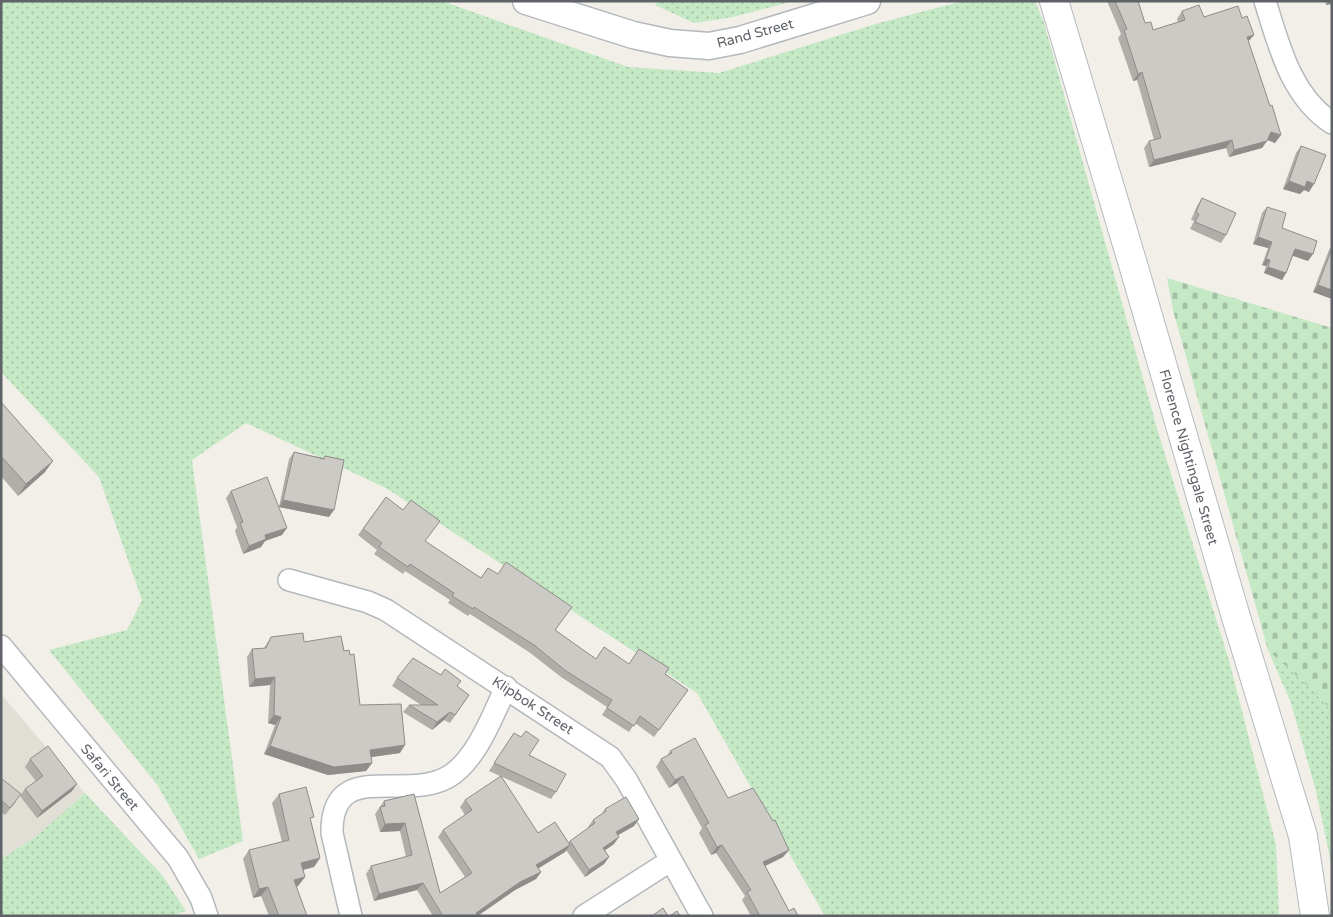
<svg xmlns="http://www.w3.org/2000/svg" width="1333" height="917" viewBox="0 0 1333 917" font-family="'Varela Round',sans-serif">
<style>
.education{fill:#e1ded6}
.grass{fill:url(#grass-dots)}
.cemetery{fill:url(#cemetery-stones)}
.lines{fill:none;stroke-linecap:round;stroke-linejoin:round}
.minor-casing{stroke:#b5b8bc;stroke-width:24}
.tertiary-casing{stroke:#b5b8bc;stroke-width:29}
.secondary-casing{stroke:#b6babf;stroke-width:30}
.minor{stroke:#fff;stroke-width:21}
.tertiary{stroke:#fff;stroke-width:26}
.secondary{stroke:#fff;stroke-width:28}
.wall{fill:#afaea9}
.shaded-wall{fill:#8f8d8a}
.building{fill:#cccac5;stroke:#8f8d8a}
.labels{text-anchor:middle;stroke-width:5;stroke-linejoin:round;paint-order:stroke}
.street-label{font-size:14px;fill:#5f6368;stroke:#fff}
</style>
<defs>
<pattern id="grass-dots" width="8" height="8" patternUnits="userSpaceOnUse" patternTransform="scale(1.25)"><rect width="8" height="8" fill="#c5e8c5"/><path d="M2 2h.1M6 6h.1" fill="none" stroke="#a3c0a4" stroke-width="1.8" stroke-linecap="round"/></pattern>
<pattern id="cemetery-stones" width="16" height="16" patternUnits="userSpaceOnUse" patternTransform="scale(1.25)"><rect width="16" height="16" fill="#c5e8c5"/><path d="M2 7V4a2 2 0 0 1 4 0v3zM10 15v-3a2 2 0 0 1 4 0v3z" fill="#a3c0a4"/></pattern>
</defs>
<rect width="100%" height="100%" fill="#f1efe8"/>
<polygon class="education" points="1,694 85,793 37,836 1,859"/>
<g class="grass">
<polygon points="1,1 442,1 628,67 719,73 879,23 963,1 1035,1 1044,23 1158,432 1230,664 1276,845 1279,916 825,916 697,693 386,488 246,423 192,460 243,841 199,859 158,786 49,650 127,630 142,600 99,477 1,372"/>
<polygon points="658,1 794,1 733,17 694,23 655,5"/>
<polygon points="1268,650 1317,694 1332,711 1332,868 1316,791 1291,703"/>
<polygon points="85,793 162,875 186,911 170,916 1,916 1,859 37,836"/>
</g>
<polygon class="cemetery" points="1167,278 1332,328 1332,711 1317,694 1268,650 1173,310"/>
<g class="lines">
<defs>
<g id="minor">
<path d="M1265,1C1279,46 1291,96 1332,123"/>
<polyline points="289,580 368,602 386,610 610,757 626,779 702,916"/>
<polyline points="1,646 178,858 201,898 207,916"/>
<path d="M351,916L332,833C331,758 404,802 448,777C476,761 493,715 506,687"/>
<polyline points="584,916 670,861"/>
</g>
<polyline id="tertiary" points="526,1 633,35 670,43 709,46 740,40 867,1"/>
<polyline id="secondary" points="1054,1 1132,261 1236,617 1303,836 1315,916"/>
</defs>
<use href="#minor" class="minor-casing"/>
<use href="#tertiary" class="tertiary-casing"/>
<use href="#secondary" class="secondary-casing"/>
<use href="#minor" class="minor"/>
<use href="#tertiary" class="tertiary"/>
<use href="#secondary" class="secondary"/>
</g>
<g class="wall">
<polygon points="1107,1 1138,1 1145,23 1153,30 1178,22 1177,19 1182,11 1204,17 1248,42 1275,143 1267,140 1262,148 1229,157 1226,148 1149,167 1144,148 1149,141 1154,140 1137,80 1133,81 1118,38 1121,34"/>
<polygon points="1325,1 1332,1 1332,8 1331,4 1326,5"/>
<polygon points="1301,146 1309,192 1304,190 1300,194 1283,189 1296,153"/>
<polygon points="1202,198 1226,235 1221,243 1190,229 1194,221 1191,220 1197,206"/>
<polygon points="1267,207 1282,228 1308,261 1293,256 1286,273 1282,280 1264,273 1266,266 1262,265 1268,248 1253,244 1262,213"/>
<polygon points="1332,245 1332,299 1313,292 1329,250"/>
<polygon points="1,402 45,472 18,496 1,476"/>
<polygon points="294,452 324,458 325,456 329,517 279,507 282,535 265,541 261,547 243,554 235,531 237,527 226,498 231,491 279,507 289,459"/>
<polygon points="386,497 403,510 425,542 481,578 488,568 555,630 596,659 629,664 665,674 688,690 654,737 635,723 629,732 602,715 607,707 561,677 529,652 470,614 468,616 448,603 450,600 405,571 403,574 374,554 377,550 358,535"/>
<polygon points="271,637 304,642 344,651 360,705 400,753 371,757 372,763 366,771 328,775 264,754 275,725 268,723 270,685 249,687 247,657 252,649 264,648"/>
<polygon points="397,678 457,686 469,695 450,723 444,720 432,730 403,712 409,705 421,705 392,686"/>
<polygon points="514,733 556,792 551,799 489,771"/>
<polygon points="670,751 728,798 789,850 783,857 765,866 789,911 798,916 751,916 742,900 745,896 716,853 711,855 699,833 702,828 677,783 669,788 656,767 661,759 667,756"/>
<polygon points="30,759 72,791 37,818 20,796 25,789 36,781 25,767"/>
<polygon points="1,778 16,802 5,815 1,812"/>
<polygon points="279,794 311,821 320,858 314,867 303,870 305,877 298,886 296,887 307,916 269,916 261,896 253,898 243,859 249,850 282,842 272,803"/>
<polygon points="414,794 440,893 465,877 438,837 443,830 465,815 460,807 465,800 538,833 568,843 570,841 589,828 588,827 593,820 601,815 605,809 639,819 634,826 618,835 614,844 605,850 609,857 604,864 585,877 566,850 565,852 538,868 541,872 536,879 515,890 478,916 433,916 417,890 374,901 366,874 371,866 406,857 400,831 380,832 375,814 384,801"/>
</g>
<g class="shaded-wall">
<polygon points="1329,1 1332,1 1332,3 1331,4 1326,5"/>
<polygon points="1254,35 1248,42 1247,37"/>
<polygon points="1142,72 1137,80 1133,81 1138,74"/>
<polygon points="1271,132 1281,135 1275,143 1266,139"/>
<polygon points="1232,140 1226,148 1149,167 1154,160"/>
<polygon points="1267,141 1262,148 1229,157 1234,150"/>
<polygon points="1289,181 1307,181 1314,184 1309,192 1304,190 1300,194 1283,189"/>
<polygon points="1258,237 1272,242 1268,248 1253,244"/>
<polygon points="1295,249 1313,254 1308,261 1291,255"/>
<polygon points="1266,259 1270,260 1266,266 1262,265"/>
<polygon points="1268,267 1286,273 1282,280 1264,273"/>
<polygon points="1318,285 1332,290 1332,299 1313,292"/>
<polygon points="53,461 45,472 18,496 26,484"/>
<polygon points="283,500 334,510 329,517 279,507"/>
<polygon points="287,528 282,535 265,541 261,547 243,554 249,546 265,535"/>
<polygon points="275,677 270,685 249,687 255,679"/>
<polygon points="450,712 444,720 432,730 437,722"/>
<polygon points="274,715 281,717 275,725 268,723"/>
<polygon points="405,745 400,753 365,758 370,750"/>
<polygon points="270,746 372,763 366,771 328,775 264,754"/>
<polygon points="683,776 677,783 669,788 675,780"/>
<polygon points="77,784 72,791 37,818 42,811"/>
<polygon points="639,819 634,826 611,839 616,832"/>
<polygon points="405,823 400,831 380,832 385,824"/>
<polygon points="619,837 614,844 598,855 603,848"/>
<polygon points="570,845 565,852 531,873 536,865"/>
<polygon points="722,845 716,853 711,855 717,847"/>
<polygon points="789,850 783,857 757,870 763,862"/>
<polygon points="609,857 604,864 585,877 589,870"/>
<polygon points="320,858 314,867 294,872 301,863"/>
<polygon points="541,872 536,879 515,890 477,916 476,913 520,882"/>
<polygon points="305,877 298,886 287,889 294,880"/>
<polygon points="423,883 417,890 374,901 379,894"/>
<polygon points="268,887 261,896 253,898 259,889"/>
</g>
<g class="building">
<polygon points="1115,1 1138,1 1145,23 1151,22 1153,30 1185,20 1182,11 1199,5 1204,17 1238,6 1242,18 1247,16 1254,35 1247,37 1270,106 1272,105 1281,135 1271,132 1267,141 1234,150 1232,140 1154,160 1149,141 1161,138 1142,72 1138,74 1124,30 1127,29"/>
<polygon points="1301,146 1326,155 1314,184 1307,181 1305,187 1289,181"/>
<polygon points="1202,198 1236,213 1226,235 1195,222 1199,214 1196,212"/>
<polygon points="1267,207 1286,213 1282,228 1317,241 1313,254 1295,249 1286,273 1268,267 1270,260 1266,259 1272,242 1258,237"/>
<polygon points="1332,248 1332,290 1318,285"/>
<polygon points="1,402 53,461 26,484 1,456"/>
<polygon points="294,452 324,459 325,456 344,460 334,510 283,500"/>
<polygon points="267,477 287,528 265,535 266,539 249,546 240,523 243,522 231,491"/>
<polygon points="386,497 403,510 411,500 440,521 425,541 481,578 488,568 498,574 506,562 572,607 555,630 596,659 604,647 629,664 639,649 669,668 665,674 688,690 659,730 640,716 634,726 607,708 612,700 566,671 534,645 474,607 473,609 452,596 454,593 410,564 408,567 379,547 382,543 363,529"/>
<polygon points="303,633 304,642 341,636 344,651 349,650 350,655 354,654 360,705 401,704 405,745 370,750 372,763 334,767 270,746 281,717 274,715 275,677 255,679 252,649 266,648 271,637"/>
<polygon points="413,658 441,675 445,669 461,681 457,686 469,695 455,715 450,712 437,722 409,705 438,705 397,678"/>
<polygon points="526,731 539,740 529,755 566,774 556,792 494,763 514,733 521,737"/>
<polygon points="695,738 728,798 753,788 773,821 775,820 789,850 763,862 789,911 794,908 798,916 760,916 747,892 751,890 722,845 717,847 705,825 709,823 683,776 675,780 661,759 672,753 670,751"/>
<polygon points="48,746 77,784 42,811 25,789 43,776 30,759"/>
<polygon points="501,776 538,833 555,822 570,845 536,865 541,872 520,882 476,913 478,916 443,916 423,883 379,894 371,866 412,855 405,823 385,824 380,807 385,806 384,801 414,794 440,893 472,873 443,830 472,810 465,800"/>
<polygon points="1,778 21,794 10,808 1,800"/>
<polygon points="306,787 314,817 310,818 320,858 301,863 305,877 294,880 307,916 279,916 268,887 259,889 249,850 289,840 279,794"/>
<polygon points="626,797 639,819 616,832 619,837 603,848 609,857 589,870 570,841 595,823 593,820 606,811 605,809"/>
<polygon points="663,908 668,916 652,916"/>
<polygon points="677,911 680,916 670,916"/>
</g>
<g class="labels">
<g class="street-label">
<text transform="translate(755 33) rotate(-15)" y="5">Rand Street</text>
<text transform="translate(1189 457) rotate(74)" y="5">Florence Nightingale Street</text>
<text transform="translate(533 705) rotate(33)" y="5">Klipbok Street</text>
<text transform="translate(110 777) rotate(50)" y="5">Safari Street</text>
</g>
</g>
<rect width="1333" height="917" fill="none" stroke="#5f6368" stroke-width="5"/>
</svg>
